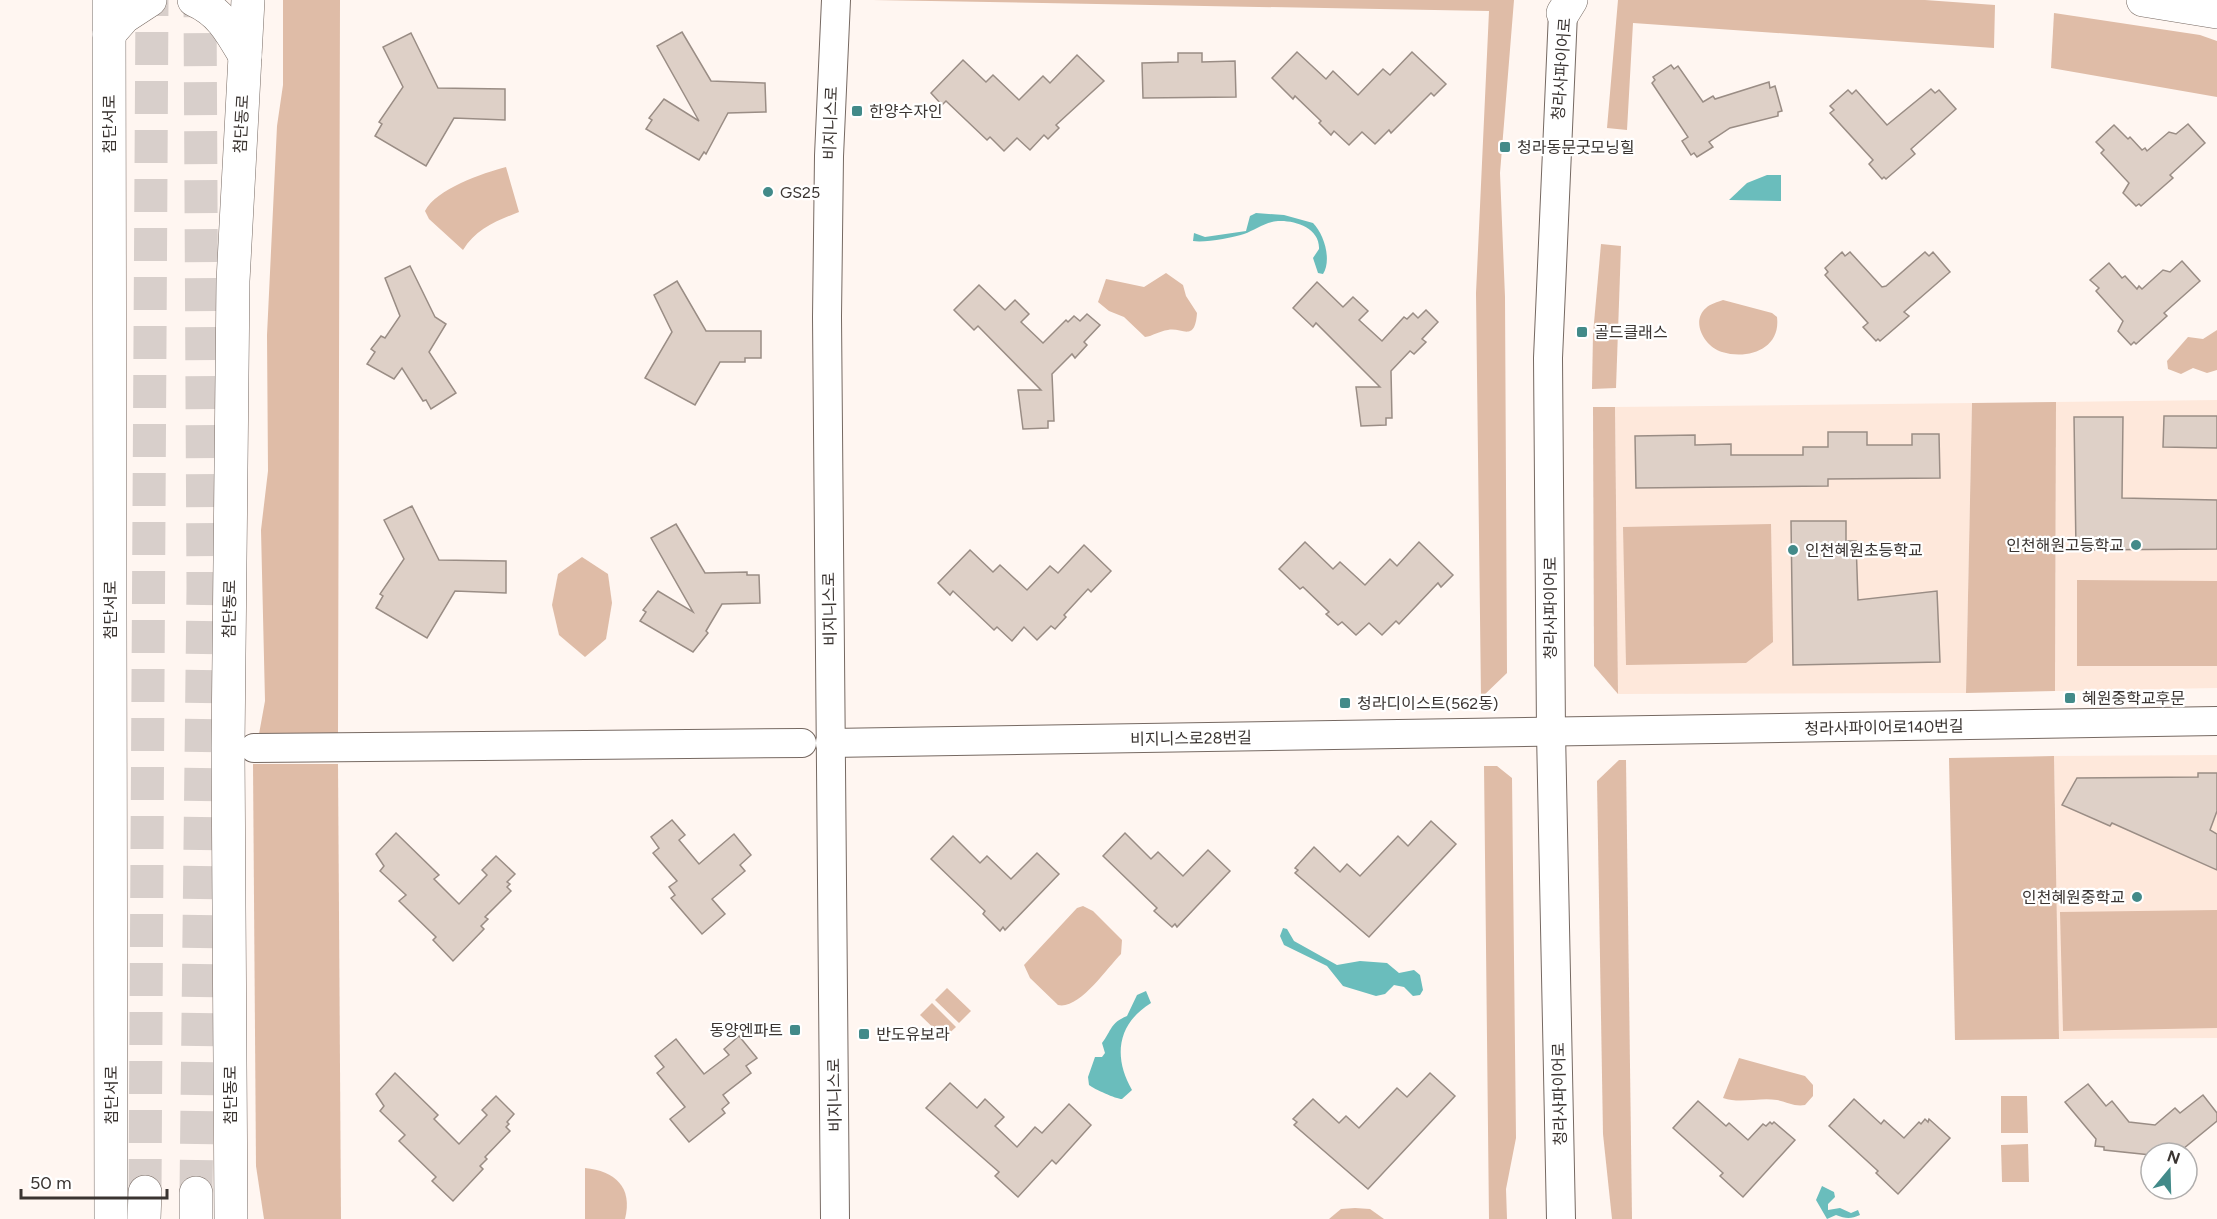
<svg xmlns="http://www.w3.org/2000/svg" width="2217" height="1219" viewBox="0 0 2217 1219" font-family="Figtree,'Noto Sans KR',sans-serif">
<style>
.built{fill:#fee8db}
.green{fill:#dfbca7}
.water{fill:#6abdbc}
.building{fill:#ded0c7;stroke:#9a8d85;stroke-width:1.5}
.lines{fill:none;stroke-linecap:round;stroke-linejoin:round}
.highway-tunnel{stroke:#d8cfcb;stroke-width:33;stroke-dasharray:33 16;stroke-linecap:butt}
.minor-casing{stroke:#766962;stroke-width:30}
.major-casing{stroke:#766962;stroke-width:34}
.highway-casing{stroke:#766962;stroke-width:34}
.minor{stroke:#fff;stroke-width:28}
.major{stroke:#fff;stroke-width:33}
.highway{stroke:#fff;stroke-width:33}
.poi-dot{fill:#428a89;stroke:#fff;stroke-width:2}
.labels{text-anchor:middle;stroke-width:4.5;stroke-linejoin:round;paint-order:stroke}
.street-label{font-size:16px;fill:#3a3431;stroke:#fff}
.poi-label{font-size:16px;fill:#3a3431;stroke:#fff;text-anchor:start}
</style>
<rect width="100%" height="100%" fill="#fff6f1"/>
<g class="built">
<polygon points="2217,400 2217,688 2055,691 2056,402"/>
<polygon points="1972,403 1966,693 1618,694 1615,407"/>
<polygon points="2217,755 2217,1038 2059,1039 2054,756"/>
</g>
<g class="green">
<polygon points="283,0 340,0 338,735 259,734 265,701 261,530 268,471 267,335 277,126 283,85"/>
<polygon points="873,0 1514,0 1500,173 1505,297 1507,673 1481,698 1476,293 1489,11"/>
<polygon points="1618,0 1925,0 1995,5 1994,48 1633,23 1627,130 1607,128"/>
<polygon points="2054,13 2200,35 2217,41 2217,97 2051,68"/>
<path d="M506,167L519,212C496,221 476,229 463,250L429,219L425,211C436,189 483,173 506,167Z"/>
<polygon points="1601,244 1621,246 1616,388 1592,389 1593,334"/>
<path d="M1166,273L1183,285L1186,296L1197,313C1195,343 1182,327 1168,330C1159,331 1153,336 1145,337L1124,317L1109,311L1098,302L1106,279L1144,287Z"/>
<path d="M1723,300L1772,313L1777,317C1781,349 1748,360 1722,352C1705,347 1690,322 1706,308C1710,304 1718,302 1723,300Z"/>
<polygon points="2217,330 2217,370 2207,373 2193,368 2181,374 2168,369 2167,361 2188,337 2203,339"/>
<polygon points="2056,402 2055,691 1966,693 1972,403"/>
<polygon points="1593,407 1615,407 1618,694 1594,666"/>
<polygon points="1771,524 1773,642 1746,663 1626,665 1623,527"/>
<polygon points="582,557 608,574 612,603 606,639 585,657 559,635 552,605 558,574"/>
<polygon points="2077,580 2217,581 2217,666 2077,666"/>
<polygon points="2054,756 2059,1039 1955,1040 1949,758"/>
<polygon points="1619,760 1626,760 1632,1219 1612,1219 1603,1134 1597,781"/>
<polygon points="253,764 338,764 341,1219 264,1219 256,1166"/>
<polygon points="1484,766 1497,766 1512,778 1516,1138 1506,1189 1507,1219 1489,1219"/>
<path d="M1083,906L1093,911L1122,940L1121,954C1107,968 1079,1010 1058,1005L1030,978L1024,965L1077,908Z"/>
<polygon points="2217,910 2217,1028 2063,1031 2060,912"/>
<polygon points="947,988 971,1011 959,1023 935,1000"/>
<polygon points="932,1003 956,1027 944,1038 920,1015"/>
<path d="M1739,1058L1805,1076L1813,1085V1096L1805,1105C1795,1107 1787,1102 1777,1100C1759,1097 1741,1104 1723,1098Z"/>
<polygon points="2001,1096 2027,1096 2028,1133 2001,1133"/>
<polygon points="2028,1144 2029,1182 2002,1182 2001,1145"/>
<path d="M585,1168C615,1171 633,1187 625,1219H585Z"/>
<polygon points="1355,1208 1370,1209 1384,1219 1329,1219 1341,1209"/>
</g>
<g class="water">
<polygon points="1767,175 1781,175 1781,201 1729,200 1747,183"/>
<path d="M1256,213L1284,215L1313,223C1324,234 1332,260 1323,274L1318,273L1313,258L1319,249C1320,228 1295,220 1278,221C1265,222 1255,230 1244,234C1232,238 1204,243 1193,241L1194,233L1205,237L1246,231L1250,216Z"/>
<polygon points="1283,928 1287,929 1294,941 1337,965 1360,961 1387,963 1399,973 1414,970 1420,975 1423,990 1420,995 1413,996 1404,987 1394,985 1385,994 1376,996 1343,986 1327,966 1284,945 1280,936"/>
<path d="M1146,991L1151,1003C1117,1024 1113,1057 1132,1090L1122,1099C1116,1099 1094,1089 1089,1085L1088,1077L1095,1057H1102L1105,1053L1102,1043C1112,1030 1110,1023 1127,1016L1137,995Z"/>
<path d="M1822,1186L1834,1192L1835,1197L1828,1204V1210L1840,1208L1851,1213L1858,1210L1860,1215C1851,1219 1846,1219 1836,1215L1827,1219L1816,1200Z"/>
</g>
<g class="building">
<polygon points="682,32 711,81 765,83 766,112 728,113 706,154 704,152 699,160 646,129 652,120 649,118 664,99 699,121 657,46"/>
<polygon points="411,33 438,88 505,89 505,120 454,118 426,166 375,136 382,124 379,122 403,87 383,47"/>
<polygon points="1297,52 1326,79 1333,71 1358,95 1383,69 1390,75 1412,52 1446,84 1434,96 1431,93 1391,133 1389,130 1375,144 1362,132 1349,145 1334,131 1331,135 1319,123 1321,121 1295,96 1293,99 1272,78"/>
<polygon points="1178,53 1202,53 1202,62 1235,61 1236,97 1143,98 1142,63 1178,62"/>
<polygon points="1077,55 1104,81 1056,125 1059,128 1048,139 1044,135 1030,150 1017,138 1004,151 990,137 987,140 946,101 942,105 931,93 963,60 986,82 993,75 1019,100 1043,76 1050,83"/>
<polygon points="1671,65 1674,69 1678,66 1703,102 1713,96 1715,99 1769,82 1770,88 1775,86 1782,111 1778,112 1778,116 1730,128 1709,142 1713,147 1697,157 1694,153 1691,155 1682,141 1688,137 1652,83 1655,80 1653,77"/>
<polygon points="1931,89 1935,93 1939,90 1956,109 1911,149 1915,154 1886,179 1884,177 1882,179 1869,164 1873,160 1830,113 1834,110 1830,106 1848,90 1852,94 1856,90 1887,125"/>
<polygon points="2188,124 2205,143 2170,175 2173,178 2141,206 2139,204 2136,206 2123,193 2129,183 2101,153 2104,150 2096,142 2114,125 2128,139 2130,137 2142,150 2145,148 2147,151 2169,132 2176,134"/>
<polygon points="1842,252 1845,256 1850,252 1882,287 1886,286 1925,252 1929,256 1933,252 1950,272 1904,312 1909,316 1880,341 1878,339 1876,341 1863,327 1868,323 1825,275 1828,272 1825,268"/>
<polygon points="2182,261 2200,281 2164,313 2167,316 2136,344 2134,342 2131,345 2118,331 2123,321 2096,291 2099,288 2090,280 2109,263 2122,278 2125,276 2137,289 2139,286 2142,289 2163,270 2170,272"/>
<polygon points="410,266 435,317 446,324 429,352 456,393 431,409 426,400 423,401 402,368 394,379 367,364 375,352 371,349 381,336 385,338 400,316 385,278"/>
<polygon points="677,281 706,331 761,331 761,358 745,358 745,362 720,362 695,405 645,378 672,332 654,295"/>
<polygon points="1317,282 1343,307 1353,297 1368,311 1359,320 1382,341 1404,317 1407,319 1413,313 1418,318 1426,310 1438,322 1422,339 1426,342 1414,354 1410,351 1391,371 1392,418 1386,418 1386,425 1361,426 1356,387 1380,387 1316,323 1313,327 1293,308"/>
<polygon points="979,285 1005,310 1015,300 1029,314 1021,322 1043,343 1066,320 1068,322 1074,316 1080,321 1087,314 1100,325 1084,342 1087,345 1075,358 1072,354 1052,374 1054,421 1048,421 1048,428 1023,429 1018,390 1041,390 978,326 974,330 954,310"/>
<polygon points="2164,416 2217,416 2217,448 2163,447"/>
<polygon points="2074,417 2123,417 2122,498 2217,500 2217,549 2076,550"/>
<polygon points="1828,432 1867,432 1867,445 1912,445 1912,434 1939,434 1940,478 1828,479 1828,486 1636,488 1635,436 1695,435 1695,445 1731,444 1731,455 1803,455 1803,447 1828,447"/>
<polygon points="412,506 439,560 506,561 506,593 455,591 427,638 376,608 383,596 380,594 404,559 384,520"/>
<polygon points="1791,521 1846,521 1846,541 1856,541 1858,600 1937,591 1940,662 1793,665"/>
<polygon points="676,524 705,573 747,572 747,575 759,575 760,603 722,604 706,631 708,633 693,652 640,621 646,612 643,610 658,591 693,612 651,538"/>
<polygon points="1305,542 1333,569 1340,562 1365,585 1390,559 1397,566 1419,542 1453,575 1441,587 1438,583 1399,624 1396,621 1382,635 1369,623 1356,635 1342,622 1338,625 1326,614 1329,612 1303,587 1300,589 1279,569"/>
<polygon points="1084,545 1111,571 1091,592 1088,589 1064,615 1066,617 1055,629 1051,626 1037,640 1024,627 1012,641 997,627 994,630 953,591 950,595 938,583 970,550 993,572 1000,565 1027,590 1050,566 1058,573"/>
<polygon points="2198,773 2217,773 2217,811 2210,830 2217,834 2217,870 2112,823 2110,826 2062,805 2077,778 2198,777"/>
<polygon points="672,820 685,835 679,840 699,864 734,834 751,855 740,865 745,871 712,899 725,914 702,934 671,898 675,895 669,887 677,881 653,853 659,848 651,837"/>
<polygon points="1431,821 1456,844 1369,937 1295,873 1298,870 1295,868 1314,847 1340,872 1347,864 1360,876 1398,836 1408,846"/>
<polygon points="396,833 439,875 434,879 459,904 487,875 482,870 496,856 515,874 507,882 510,884 507,887 511,891 485,917 488,919 481,926 484,929 453,961 433,940 436,937 399,901 406,895 380,871 384,866 376,854"/>
<polygon points="1125,833 1151,859 1158,852 1183,876 1208,850 1230,871 1177,927 1175,924 1172,927 1154,911 1157,908 1103,856"/>
<polygon points="953,836 980,863 987,856 1011,879 1037,853 1059,874 1005,930 1003,927 1000,931 983,914 985,911 931,859"/>
<polygon points="739,1036 757,1058 746,1066 751,1073 723,1095 729,1103 722,1109 725,1113 689,1142 670,1119 685,1107 657,1073 664,1067 655,1056 676,1039 704,1074 729,1055 724,1049"/>
<polygon points="395,1073 438,1115 434,1119 459,1144 487,1115 482,1110 496,1096 514,1114 507,1122 509,1124 506,1127 510,1131 485,1157 487,1159 480,1166 483,1169 453,1201 432,1181 436,1177 399,1141 405,1135 380,1111 384,1106 376,1094"/>
<polygon points="1430,1073 1455,1096 1368,1189 1294,1125 1297,1122 1293,1119 1313,1099 1339,1123 1346,1116 1359,1128 1397,1088 1407,1097"/>
<polygon points="950,1083 977,1108 985,1099 1004,1117 995,1126 1017,1147 1035,1127 1042,1133 1069,1104 1091,1125 1056,1164 1052,1160 1018,1197 995,1176 999,1172 926,1108"/>
<polygon points="2088,1084 2106,1106 2112,1101 2129,1122 2155,1125 2175,1108 2180,1113 2203,1095 2217,1113 2217,1121 2178,1153 2151,1155 2104,1150 2104,1147 2095,1146 2096,1139 2065,1102"/>
<polygon points="1854,1099 1881,1124 1884,1120 1904,1138 1919,1122 1921,1124 1925,1119 1928,1122 1929,1119 1950,1138 1898,1194 1876,1173 1878,1171 1829,1126"/>
<polygon points="1698,1101 1726,1126 1729,1123 1748,1140 1763,1124 1766,1126 1770,1122 1772,1124 1774,1122 1795,1140 1743,1197 1720,1176 1723,1173 1673,1128"/>
</g>
<g class="lines">
<g class="highway-tunnel">
<polyline points="145,1192 152,0"/>
<polyline points="196,1193 203,588 200,0"/>
</g>
<defs>
<g id="minor">
<polyline points="830,743 2217,721"/>
<polyline points="254,748 802,743"/>
<polyline points="835,1219 827,317 829,156 836,0"/>
<polyline points="1561,1219 1551,732 1548,358 1563,13"/>
</g>
<g id="major">
<polyline points="109,0 111,1219"/>
<path d="M194,0C221,12 231,32 245,56"/>
<polyline points="2143,0 2217,12"/>
<polyline points="1563,13 1571,0"/>
<polyline points="109,34 124,17 150,0"/>
<polyline points="231,1219 228,748 233,281 248,0"/>
</g>
<g id="highway">
<polyline points="144,1219 145,1192"/>
<polyline points="196,1219 196,1193"/>
</g>
</defs>
<use href="#minor" class="minor-casing"/>
<use href="#major" class="major-casing"/>
<use href="#highway" class="highway-casing"/>
<use href="#minor" class="minor"/>
<use href="#major" class="major"/>
<use href="#highway" class="highway"/>
</g>
<g class="poi-dot">
<rect x="851" y="105" width="12" height="12" rx="3"/>
<rect x="1499" y="141" width="12" height="12" rx="3"/>
<circle cx="768" cy="192" r="6"/>
<rect x="1576" y="326" width="12" height="12" rx="3"/>
<circle cx="2136" cy="545" r="6"/>
<circle cx="1793" cy="550" r="6"/>
<rect x="2064" y="692" width="12" height="12" rx="3"/>
<rect x="1339" y="697" width="12" height="12" rx="3"/>
<circle cx="2137" cy="897" r="6"/>
<rect x="789" y="1024" width="12" height="12" rx="3"/>
<rect x="858" y="1028" width="12" height="12" rx="3"/>
</g>
<g class="labels">
<g class="street-label">
<text transform="translate(1561 69) rotate(-86)" y="6">청라사파이어로</text>
<text transform="translate(830 123) rotate(-88)" y="6">비지니스로</text>
<text transform="translate(109 124) rotate(-90)" y="6">첨단서로</text>
<text transform="translate(241 124) rotate(-87)" y="6">첨단동로</text>
<text transform="translate(1550 608) rotate(-90)" y="6">청라사파이어로</text>
<text transform="translate(229 609) rotate(-89)" y="6">첨단동로</text>
<text transform="translate(829 609) rotate(-91)" y="6">비지니스로</text>
<text transform="translate(110 610) rotate(-90)" y="6">첨단서로</text>
<text transform="translate(1884 727) rotate(-1)" y="6">청라사파이어로140번길</text>
<text transform="translate(1191 738) rotate(-1)" y="6">비지니스로28번길</text>
<text transform="translate(1559 1094) rotate(-91)" y="6">청라사파이어로</text>
<text transform="translate(111 1095) rotate(-90)" y="6">첨단서로</text>
<text transform="translate(230 1095) rotate(-90)" y="6">첨단동로</text>
<text transform="translate(834 1095) rotate(-91)" y="6">비지니스로</text>
</g>
<g class="poi-label">
<text x="869" y="117">한양수자인</text>
<text x="1517" y="153">청라동문굿모닝힐</text>
<text x="780" y="198">GS25</text>
<text x="1594" y="338">골드클래스</text>
<text x="2124" y="551" text-anchor="end">인천해원고등학교</text>
<text x="1805" y="556">인천혜원초등학교</text>
<text x="2082" y="704">혜원중학교후문</text>
<text x="1357" y="709">청라디이스트(562동)</text>
<text x="2125" y="903" text-anchor="end">인천혜원중학교</text>
<text x="783" y="1036" text-anchor="end">동양엔파트</text>
<text x="876" y="1040">반도유보라</text>
</g>
</g>
<g transform="translate(2169 1171) rotate(19)"><circle r="28" fill="#ffffff" stroke="#b0aead" stroke-width="1.5"/>
<path d="M0-4.5L10 22L0 15L-10 22Z" fill="#428a89"/>
<text y="-9" font-size="16" font-weight="bold" text-anchor="middle" fill="#3a3431">N</text>
</g>
<path d="M21 1189v9h146v-9" fill="none" stroke="#3a3431" stroke-width="3"/>
<text x="30" y="1189" font-size="18" fill="#3a3431" stroke="#ffffff" stroke-width="4.5" paint-order="stroke">50 m</text>
</svg>
